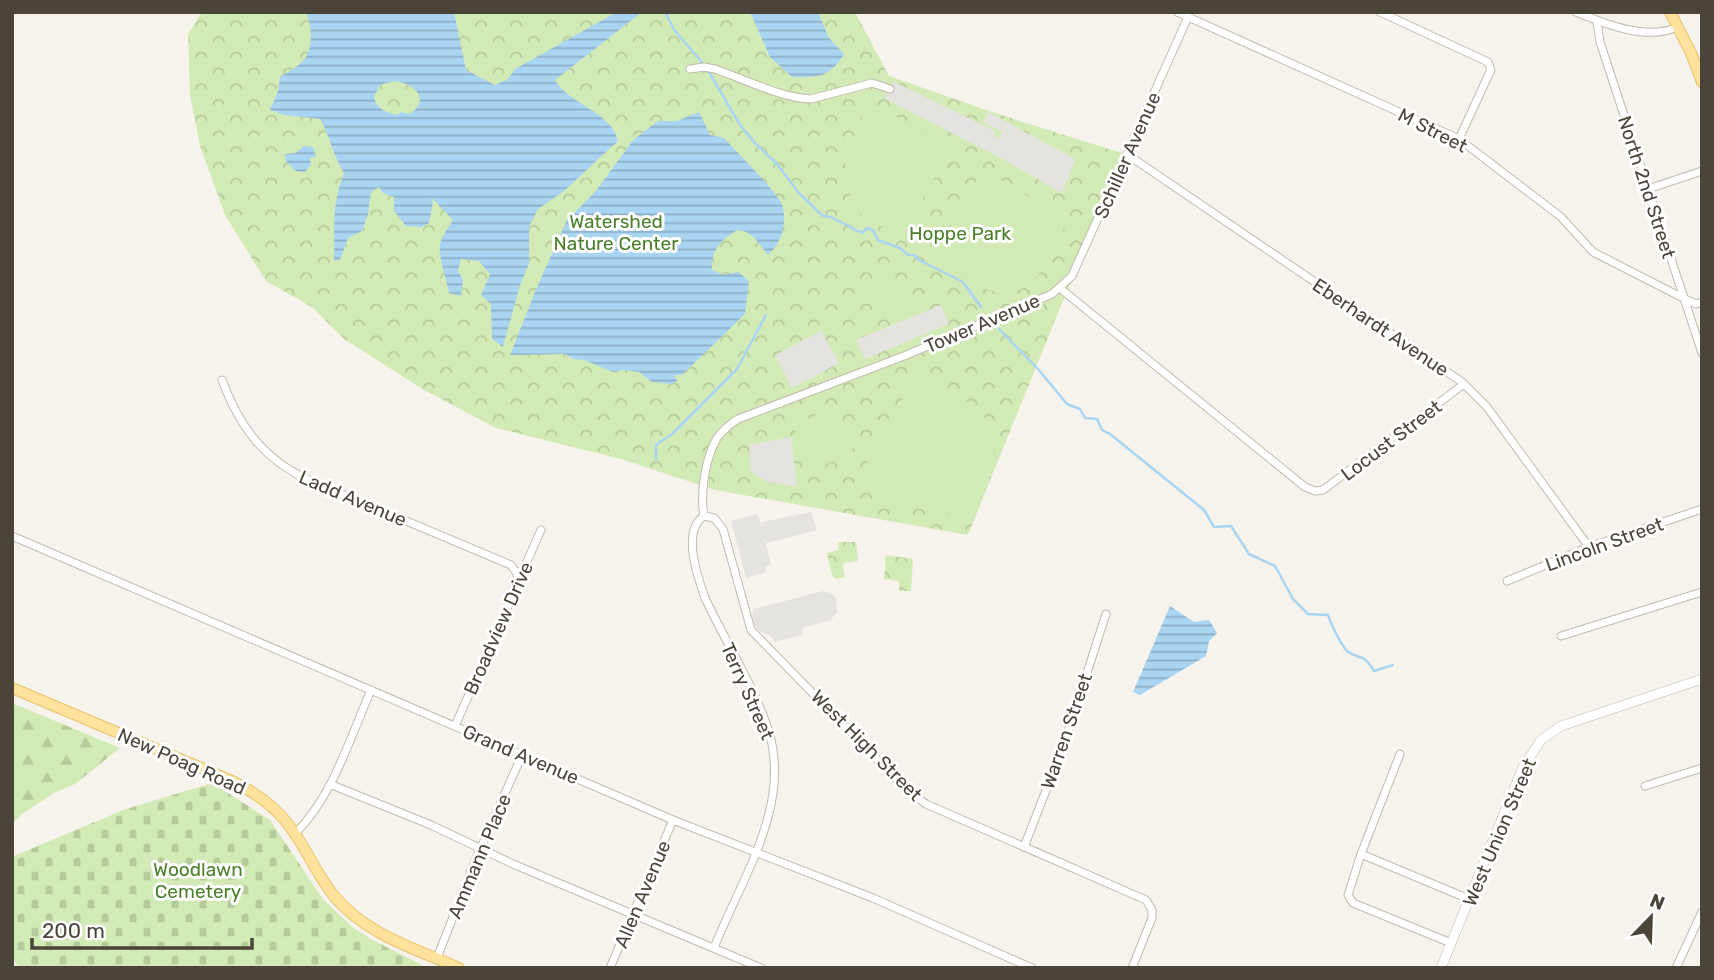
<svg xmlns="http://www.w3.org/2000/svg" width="1714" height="980" viewBox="0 0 1714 980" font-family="Rubik,sans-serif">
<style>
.forest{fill:url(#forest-firs)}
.cemetery{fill:url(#cemetery-stones)}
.park{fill:url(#park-crowns)}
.pitch{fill:#d2eab5}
.parking{fill:#e5e3e0}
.water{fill:url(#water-rules);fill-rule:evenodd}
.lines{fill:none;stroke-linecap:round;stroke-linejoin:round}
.stream{stroke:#a9d4f2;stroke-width:2.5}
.minor-casing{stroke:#c2bbae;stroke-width:9}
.tertiary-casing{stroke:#c2bbae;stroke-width:10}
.primary-casing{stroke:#e6c16a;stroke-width:12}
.minor{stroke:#fff;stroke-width:7}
.tertiary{stroke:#fff;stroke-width:9}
.primary{stroke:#ffe39c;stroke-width:10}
.labels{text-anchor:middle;stroke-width:6;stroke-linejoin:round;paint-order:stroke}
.street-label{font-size:19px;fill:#4b4439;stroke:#fff}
.park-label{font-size:19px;fill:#4a7f2a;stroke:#fff}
</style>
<defs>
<pattern id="forest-firs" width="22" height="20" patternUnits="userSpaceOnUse" patternTransform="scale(1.75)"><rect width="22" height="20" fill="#d2eab5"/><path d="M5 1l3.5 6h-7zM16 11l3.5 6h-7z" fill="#b6ca9c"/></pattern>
<pattern id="cemetery-stones" width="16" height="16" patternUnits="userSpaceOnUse" patternTransform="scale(1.75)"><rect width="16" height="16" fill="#d2eab5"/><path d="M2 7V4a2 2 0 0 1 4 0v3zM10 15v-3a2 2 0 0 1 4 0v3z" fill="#b6ca9c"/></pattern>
<pattern id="park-crowns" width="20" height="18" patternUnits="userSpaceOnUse" patternTransform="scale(1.75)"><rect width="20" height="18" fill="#d2eab5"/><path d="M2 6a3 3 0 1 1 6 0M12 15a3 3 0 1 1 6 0" fill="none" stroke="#b6ca9c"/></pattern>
<pattern id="water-rules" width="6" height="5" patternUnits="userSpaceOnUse" patternTransform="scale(1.75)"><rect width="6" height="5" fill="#a9d4f2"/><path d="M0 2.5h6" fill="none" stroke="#8caec5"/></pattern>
</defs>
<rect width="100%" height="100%" fill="#f6f3ec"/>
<polygon class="forest" points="12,703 120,748 75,784 54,793 22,814 12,825"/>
<polygon class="cemetery" points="212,783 270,820 322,898 351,926 371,939 428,968 19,968 12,957 12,857 123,810"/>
<g class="park">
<polygon points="202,12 855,12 889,76 995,113 1128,155 1062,303 968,535 715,490 621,459 496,428 424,390 344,339 312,307 266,281 225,215 200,146 190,95 188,34"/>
<polygon points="838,542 856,542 858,561 843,563 844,577 837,579 832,576 827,553 839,550"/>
<polygon points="886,555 913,559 911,591 899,591 899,581 884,579"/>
</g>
<g class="pitch">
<polygon points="869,101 948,147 949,154 900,238 856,211 846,183 845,167 847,153"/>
<path d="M988,172L1067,220C1056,248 1035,302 996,292C974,286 952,268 933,257L981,173Z"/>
<polygon points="900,280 912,308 887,320 876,289"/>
<path d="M915,380C946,389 993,404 994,444C995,468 983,495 975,518L916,508L866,490L860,480L880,432Z"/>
<path d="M815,415C838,417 850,425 854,448L815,471L809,469L793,426Z"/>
</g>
<g class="parking">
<polygon points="894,82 995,131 994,135 997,138 1001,136 1001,131 983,122 988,112 1075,159 1062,193 997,156 885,99"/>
<polygon points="941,305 949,324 865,359 856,340"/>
<polygon points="821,331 839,363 792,388 775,355"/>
<polygon points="791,437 797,487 765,481 751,472 749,445"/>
<polygon points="811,512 817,530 767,543 764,537 771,564 765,567 766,572 746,578 731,521 757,514 763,529 762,522"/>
<polygon points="823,591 831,593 836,598 837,613 830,620 802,628 803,635 774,642 772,637 759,631 751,619 754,609"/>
</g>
<g class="water">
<path d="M306,12H454L466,70L495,85L508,79L515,69L617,12H642L555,80C567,103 613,113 618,141L564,191L538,209L529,227V264L520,285L503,347L492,339L491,304L481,295L490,274L479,261L461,259L458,271L463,280L461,296L449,293C447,279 436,252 441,241C443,234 449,227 453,220L431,197L433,202L429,223L422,227L406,226L394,211V197L383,193L379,187L371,192L368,214L362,231L348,238L340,260L334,261C335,226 331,207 344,173C333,155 330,136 320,119L284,115L270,110L278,91L280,77C287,72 298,67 303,61C314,49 312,25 306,12ZM394,81C413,83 432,98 410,114L401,112L398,115C386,112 377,110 374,97L380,85Z"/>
<path d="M750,12H818L829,38L844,54C830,77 818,78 792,77L770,57Z"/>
<path d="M699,112L710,135L724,138C735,150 778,193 782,205C788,222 781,244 768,255C758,243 753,231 737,230C720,241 711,249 712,270L723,275L738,272L749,281L745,314L682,375H674L677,381L672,384L652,382L639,372L623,370L613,372L584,360L573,359L565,354L510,355L537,287L567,220L596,191L633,140L658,121H677Z"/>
<polygon points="304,146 313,147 316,157 310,158 311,165 305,172 296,171 286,161 285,154 295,153"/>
<polygon points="1170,606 1194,622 1209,620 1217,633 1209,641 1206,656 1140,695 1133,692"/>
</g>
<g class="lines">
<g class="stream">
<polyline points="665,12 675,31 706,67 740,125 754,142 777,164 798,192 823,216 831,217 862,233 867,228 873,230 878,240 900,248 908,255 914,255 919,260 963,282 981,307"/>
<path d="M999,329L1038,369L1067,404L1080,409L1085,418L1097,419L1102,430L1110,434L1204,510L1214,527L1231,526L1249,554L1275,566L1293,599L1308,614L1328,615C1331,624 1341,645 1347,651C1360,661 1363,652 1374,671L1393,665"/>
<polyline points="656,459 656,445 672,434 737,369 766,315"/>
<polyline points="12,967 13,968"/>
</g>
<defs>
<g id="minor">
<polyline points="1177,12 1459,139 1561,217 1593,252 1683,298 1696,304 1702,302"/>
<polyline points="1380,12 1488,62 1491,70 1489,74 1459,139"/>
<path d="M1576,12C1605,24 1649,42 1679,26"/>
<polyline points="1597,21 1600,42 1702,353"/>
<path d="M690,69L704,67L715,69C744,79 781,98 811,99L872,83L890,89"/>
<polyline points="1128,155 1462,382 1487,407 1589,547"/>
<polyline points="1648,189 1702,171"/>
<polyline points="1061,289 1305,487 1315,491 1323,490 1464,384"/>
<path d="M222,380C239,426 264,460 309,480L511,565L518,575"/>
<path d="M704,516C700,493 705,459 717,438C723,430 730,424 738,419L904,356L1052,294L1072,276L1188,17"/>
<polyline points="704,516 714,518 723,529 751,630 908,791 926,804 1146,900 1152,910 1152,918 1132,968"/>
<path d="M704,516C681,531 698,578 705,598C725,641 753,684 768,729C793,805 741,879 714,948"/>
<polyline points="12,536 673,820 873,898 1032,968"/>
<polyline points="1507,581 1589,547 1702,509"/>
<polyline points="1561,636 1702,592"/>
<polyline points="455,726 508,606 518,575 525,566 541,530"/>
<polyline points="1400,754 1361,854 1348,895 1353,903 1451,943"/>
<polyline points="332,785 431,825 513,864 761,968"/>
<polyline points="1645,786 1702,768"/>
<path d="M295,834C334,794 349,740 371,690"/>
<polyline points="1024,847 1064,744 1106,614"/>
<polyline points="1361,854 1469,899"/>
<polyline points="437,958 475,861 522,755"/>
<polyline points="610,968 673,820"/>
<polyline points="1676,968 1702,912"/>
</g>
<polyline id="tertiary" points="1441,968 1523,767 1541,740 1561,726 1702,679"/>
<g id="primary">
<polyline points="1670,12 1691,53 1702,82"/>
<path d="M12,688L232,781C255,792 276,807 291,828C307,850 317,875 334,896C365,934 416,949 459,968"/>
</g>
</defs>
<use href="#minor" class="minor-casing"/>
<use href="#tertiary" class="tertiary-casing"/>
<use href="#primary" class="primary-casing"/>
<use href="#minor" class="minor"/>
<use href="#tertiary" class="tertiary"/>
<use href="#primary" class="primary"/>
</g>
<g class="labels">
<g class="street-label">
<text transform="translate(1433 130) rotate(27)" y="7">M Street</text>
<text transform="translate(1127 155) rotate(-66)" y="7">Schiller Avenue</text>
<text transform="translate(1647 187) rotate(72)" y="7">North 2nd Street</text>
<text transform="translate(982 323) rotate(-23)" y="7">Tower Avenue</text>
<text transform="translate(1381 327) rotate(34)" y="7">Eberhardt Avenue</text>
<text transform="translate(1391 440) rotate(-37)" y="7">Locust Street</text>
<text transform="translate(353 498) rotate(23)" y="7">Ladd Avenue</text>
<text transform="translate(1604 544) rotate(-20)" y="7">Lincoln Street</text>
<text transform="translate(498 628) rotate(-66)" y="7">Broadview Drive</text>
<text transform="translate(748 691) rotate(66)" y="7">Terry Street</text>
<text transform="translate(1066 731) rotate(-71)" y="7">Warren Street</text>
<text transform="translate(867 745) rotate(45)" y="7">West High Street</text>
<text transform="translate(521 754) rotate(23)" y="7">Grand Avenue</text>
<text transform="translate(182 761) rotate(24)" y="7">New Poag Road</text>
<text transform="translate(1499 832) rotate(-67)" y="7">West Union Street</text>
<text transform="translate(479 856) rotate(-67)" y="7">Ammann Place</text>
<text transform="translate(642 894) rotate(-67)" y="7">Allen Avenue</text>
</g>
<g class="park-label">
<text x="616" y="228">Watershed<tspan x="616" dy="22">Nature Center</tspan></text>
<text x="960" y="240">Hoppe Park</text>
<text x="198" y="876">Woodlawn<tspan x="198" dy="22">Cemetery</tspan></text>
</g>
</g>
<rect width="1714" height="980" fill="none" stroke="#4b4439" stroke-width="28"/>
<g transform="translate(1651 917) rotate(23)" stroke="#ffffff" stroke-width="5" paint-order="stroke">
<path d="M0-5L12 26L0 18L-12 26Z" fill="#4b4439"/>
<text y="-10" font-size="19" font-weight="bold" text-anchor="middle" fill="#4b4439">N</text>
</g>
<path d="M32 938v10h220v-10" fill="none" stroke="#4b4439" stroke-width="3.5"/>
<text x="42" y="938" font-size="21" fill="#4b4439" stroke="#ffffff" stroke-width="5" paint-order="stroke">200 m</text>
</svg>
